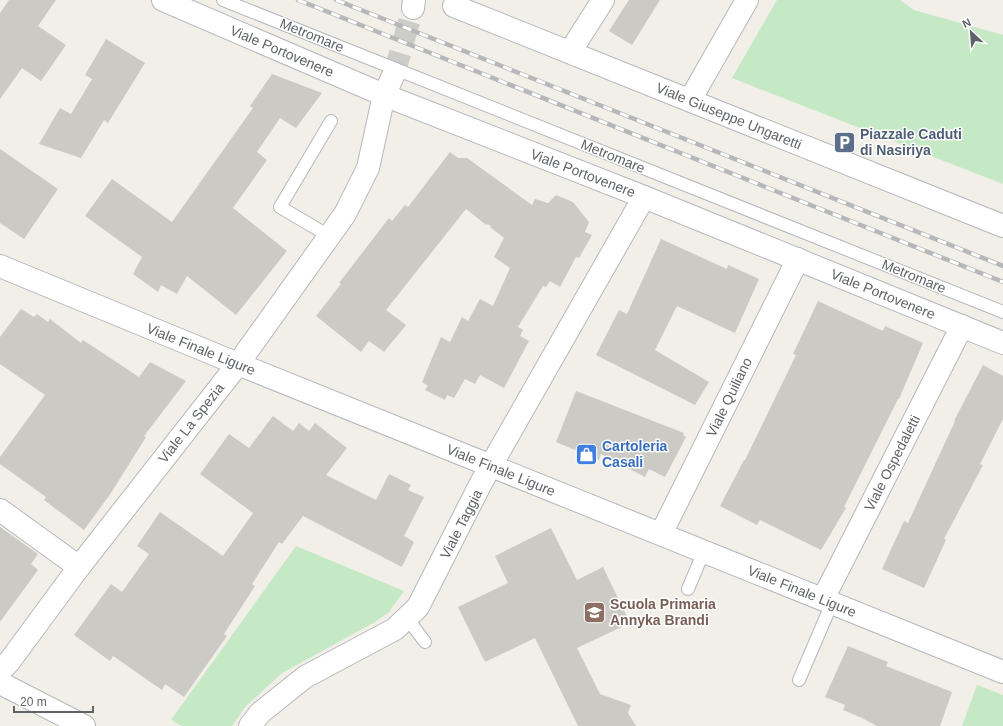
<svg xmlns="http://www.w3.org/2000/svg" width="1003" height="726" viewBox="0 0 1003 726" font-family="Arial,sans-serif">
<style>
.green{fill:#c5e8c5}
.building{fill:#cccac5}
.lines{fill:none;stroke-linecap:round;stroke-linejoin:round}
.minor-tunnel{stroke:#ccccc8;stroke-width:22;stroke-dasharray:22 11;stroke-linecap:butt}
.service-casing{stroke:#b5b8bc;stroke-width:14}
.minor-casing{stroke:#b5b8bc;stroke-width:24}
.tertiary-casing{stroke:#b5b8bc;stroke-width:24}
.service{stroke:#fff;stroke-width:12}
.minor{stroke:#fff;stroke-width:22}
.tertiary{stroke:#fff;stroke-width:22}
.rail-casing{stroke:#b6b7b8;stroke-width:4.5}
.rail{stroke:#fff;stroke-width:3;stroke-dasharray:9;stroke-linecap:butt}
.labels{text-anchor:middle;stroke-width:3;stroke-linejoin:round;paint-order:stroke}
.street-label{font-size:14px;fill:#5f6368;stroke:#fff}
.service-label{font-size:14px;font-weight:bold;fill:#4e5e75;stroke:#fff;text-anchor:start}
.shop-label{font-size:14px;font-weight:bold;fill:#366cbe;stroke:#fff;text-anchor:start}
.education-label{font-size:14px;font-weight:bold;fill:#785e54;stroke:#fff;text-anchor:start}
</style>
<rect width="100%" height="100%" fill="#f1efe8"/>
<g class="green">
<polygon points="777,0 900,0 914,10 1003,35 1003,184 732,78"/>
<polygon points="296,546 404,591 389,612 375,622 282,673 246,706 232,726 182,726 171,720"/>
<polygon points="977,685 1003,695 1003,726 962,726"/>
</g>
<g class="building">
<polygon points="9,0 56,0 38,26 66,45 41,81 22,68 0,99 0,13"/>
<polygon points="629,0 660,0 632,45 609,31"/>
<polygon points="106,39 145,63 108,123 104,120 81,158 39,144 60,108 71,114 92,79 85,75"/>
<polygon points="272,74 322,93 296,128 280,118 257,152 267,160 233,208 287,251 236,315 187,276 177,294 161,285 158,292 133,274 142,257 85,216 112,179 172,222 253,108 250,106"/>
<polygon points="0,149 58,189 24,239 0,223"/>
<polygon points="450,152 458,158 467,158 532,205 535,199 548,203 556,195 573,202 589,222 585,232 592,235 579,258 576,257 560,287 550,281 546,287 543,286 518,327 523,330 520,336 529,341 504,388 480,375 475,384 465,379 454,398 447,395 445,400 425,390 428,386 422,382 441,337 450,342 462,317 468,321 480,299 493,306 510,268 494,257 504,238 490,227 491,226 487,224 486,225 466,209 386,310 406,325 384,352 369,341 361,352 316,316 341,284 339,283 389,218 392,221 405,205 408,207"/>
<polygon points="661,239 727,269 728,265 759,279 735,333 677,306 655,350 709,382 695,405 596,355 619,310 627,314"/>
<polygon points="818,301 883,331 885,326 923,343 899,399 898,399 844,507 846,508 821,550 760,520 757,525 720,506 744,460 745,460 796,355 793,354"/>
<polygon points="21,309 34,317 37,314 48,322 50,319 81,343 83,340 139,377 150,362 186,381 144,436 146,437 111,493 84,530 44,500 46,497 0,464 0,457 45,395 0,364 0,337"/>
<polygon points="983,365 1003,376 1003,419 980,464 983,465 944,539 946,540 924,588 882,569 904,521 908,523 955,421 954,421"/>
<polygon points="576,391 684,433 683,435 686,437 665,477 649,469 645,477 601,454 599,460 556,442"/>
<polygon points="273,416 293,431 299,423 309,431 315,423 347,448 326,475 376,500 389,474 411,485 408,490 424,497 404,536 414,542 402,567 303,516 282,544 279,542 252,584 255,586 224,634 227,636 184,697 165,684 162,690 113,656 110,661 74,635 111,584 122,592 149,554 137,546 160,512 223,556 253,513 200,474 229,434 249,448"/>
<polygon points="0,527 38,554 31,564 38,570 0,622"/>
<polygon points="551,528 577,580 603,567 630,623 577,648 600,694 631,705 628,713 636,726 578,726 535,638 485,662 458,607 508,583 495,556"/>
<polygon points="848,646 888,662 886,666 952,692 940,726 877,726 862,718 843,710 845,705 825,697"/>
</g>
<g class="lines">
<polyline class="minor-tunnel" points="394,74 413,8"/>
<defs>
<g id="service">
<polyline points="223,0 1003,312"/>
<polyline points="329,236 280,207 331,121"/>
<polyline points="688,589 704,551"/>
<polyline points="407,618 425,642"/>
<polyline points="799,680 832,603"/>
</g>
<g id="minor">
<polyline points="163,0 384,95 644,197 1003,343"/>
<polyline points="454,6 1003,226"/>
<polyline points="413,8 414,0"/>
<polyline points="570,52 603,0"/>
<polyline points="690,100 747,0"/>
<polyline points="0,266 238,364 1003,672"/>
<polyline points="0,510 79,567"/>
<polyline points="661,534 798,259"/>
<polyline points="823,599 962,326"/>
<polyline points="0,671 9,662 79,567 238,364 345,214 368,168 384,95 394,74"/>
<polyline points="250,726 260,713 305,677 395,629 418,607 481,483 644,197"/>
</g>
<polyline id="tertiary" points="0,683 84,726"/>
</defs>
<use href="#service" class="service-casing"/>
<use href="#minor" class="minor-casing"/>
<use href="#tertiary" class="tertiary-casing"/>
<use href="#service" class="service"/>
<use href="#minor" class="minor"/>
<use href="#tertiary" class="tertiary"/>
<defs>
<g id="rail">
<polyline points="298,0 1003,282"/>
<polyline points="336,0 1003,266"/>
</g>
</defs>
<use href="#rail" class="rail-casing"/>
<use href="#rail" class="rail"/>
</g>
<defs>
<symbol id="parking-square" viewBox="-11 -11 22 22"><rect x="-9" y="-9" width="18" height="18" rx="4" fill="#5c6f8a" stroke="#fff"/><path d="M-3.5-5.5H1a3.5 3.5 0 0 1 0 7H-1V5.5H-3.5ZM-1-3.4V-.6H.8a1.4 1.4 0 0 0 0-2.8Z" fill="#fff"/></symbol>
<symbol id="shop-square" viewBox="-11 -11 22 22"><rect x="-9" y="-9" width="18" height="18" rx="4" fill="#3f7fe0" stroke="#fff"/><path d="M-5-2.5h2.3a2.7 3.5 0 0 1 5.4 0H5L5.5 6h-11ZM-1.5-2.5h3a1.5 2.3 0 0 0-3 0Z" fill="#fff"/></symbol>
<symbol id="school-square" viewBox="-11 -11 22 22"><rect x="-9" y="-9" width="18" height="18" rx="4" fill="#8d6e63" stroke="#fff"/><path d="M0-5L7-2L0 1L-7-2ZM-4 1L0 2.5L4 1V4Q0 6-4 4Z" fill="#fff"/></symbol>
</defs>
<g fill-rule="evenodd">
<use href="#parking-square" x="832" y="130" width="25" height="25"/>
<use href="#shop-square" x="574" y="442" width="25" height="25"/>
<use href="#school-square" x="582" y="600" width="25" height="25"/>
</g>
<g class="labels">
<g class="street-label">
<text transform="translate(312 35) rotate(22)" y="5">Metromare</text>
<text transform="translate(282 51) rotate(23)" y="5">Viale Portovenere</text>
<text transform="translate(729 116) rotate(22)" y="5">Viale Giuseppe Ungaretti</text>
<text transform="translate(613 156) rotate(22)" y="5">Metromare</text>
<text transform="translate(583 173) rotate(21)" y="5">Viale Portovenere</text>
<text transform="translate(914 276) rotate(22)" y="5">Metromare</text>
<text transform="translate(883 294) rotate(22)" y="5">Viale Portovenere</text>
<text transform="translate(201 349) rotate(22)" y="5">Viale Finale Ligure</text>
<text transform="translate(729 397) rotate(-64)" y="5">Viale Quiliano</text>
<text transform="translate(191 423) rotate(-52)" y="5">Viale La Spezia</text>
<text transform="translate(892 463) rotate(-63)" y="5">Viale Ospedaletti</text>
<text transform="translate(501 470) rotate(22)" y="5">Viale Finale Ligure</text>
<text transform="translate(461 524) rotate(-63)" y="5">Viale Taggia</text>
<text transform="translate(802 591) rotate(22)" y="5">Viale Finale Ligure</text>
</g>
<g class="service-label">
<text x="860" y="139">Piazzale Caduti<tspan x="860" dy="16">di Nasiriya</tspan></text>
</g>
<g class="shop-label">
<text x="602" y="451">Cartoleria<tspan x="602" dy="16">Casali</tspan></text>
</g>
<g class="education-label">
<text x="610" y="609">Scuola Primaria<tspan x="610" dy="16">Annyka Brandi</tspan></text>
</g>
</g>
<g transform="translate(971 32) rotate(334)" stroke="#ffffff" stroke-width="3" paint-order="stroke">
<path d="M0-3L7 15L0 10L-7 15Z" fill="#5f6368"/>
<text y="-6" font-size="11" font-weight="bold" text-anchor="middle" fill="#5f6368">N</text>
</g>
<path d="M14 706v6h79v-6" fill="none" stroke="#5f6368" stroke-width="2"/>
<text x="20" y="706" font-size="12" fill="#5f6368" stroke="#ffffff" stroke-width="3" paint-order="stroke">20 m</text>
</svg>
